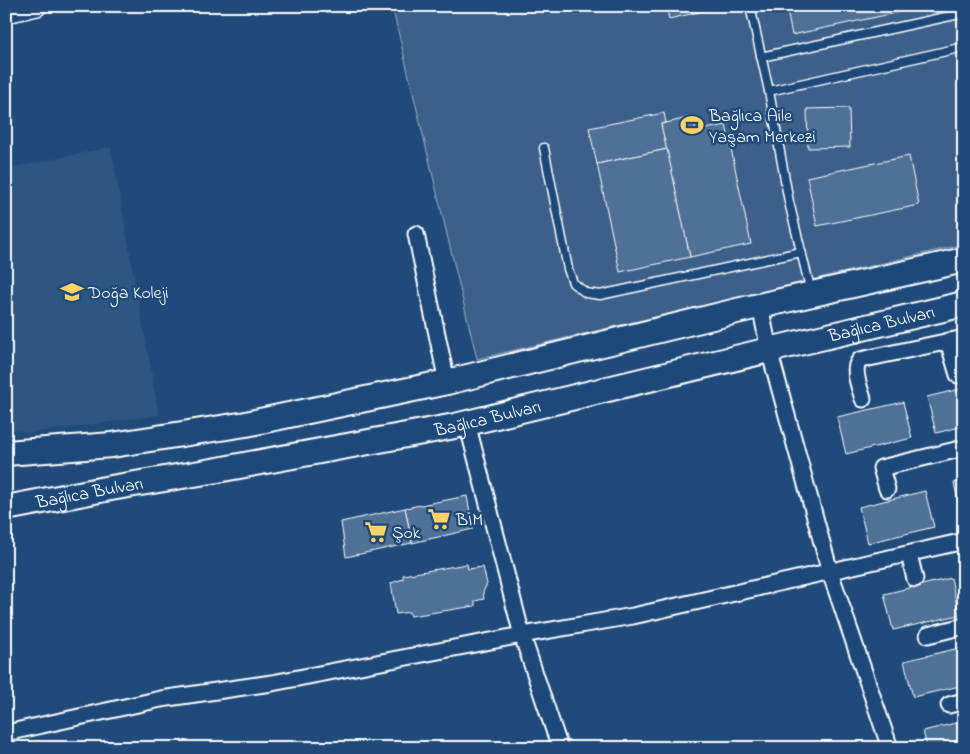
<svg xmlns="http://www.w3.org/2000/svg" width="970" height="754" viewBox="0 0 970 754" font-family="'Indie Flower',sans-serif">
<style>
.built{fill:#2e5683}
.green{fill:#3c618b;stroke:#9eb0c5}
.building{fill:#507197;stroke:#fff}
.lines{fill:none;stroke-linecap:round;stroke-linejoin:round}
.service-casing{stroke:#fff;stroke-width:11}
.minor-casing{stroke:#fff;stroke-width:19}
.tertiary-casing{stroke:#fff;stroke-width:22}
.primary-casing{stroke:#fff;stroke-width:28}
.service{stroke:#1f4a7a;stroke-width:8}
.minor{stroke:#1f4a7a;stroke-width:15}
.tertiary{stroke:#1f4a7a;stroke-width:19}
.primary{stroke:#1f4a7a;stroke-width:24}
.labels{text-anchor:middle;stroke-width:5;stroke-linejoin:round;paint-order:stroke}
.poi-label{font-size:18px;fill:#fff;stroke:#1f4a7a;text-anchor:start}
.street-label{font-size:18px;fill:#fff;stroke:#1f4a7a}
</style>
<rect width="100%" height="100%" fill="#1f4a7a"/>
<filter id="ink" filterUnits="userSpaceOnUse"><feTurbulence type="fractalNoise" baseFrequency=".02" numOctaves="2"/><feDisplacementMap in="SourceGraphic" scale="10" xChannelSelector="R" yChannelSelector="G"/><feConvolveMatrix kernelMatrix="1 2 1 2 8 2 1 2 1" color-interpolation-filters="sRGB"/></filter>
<g filter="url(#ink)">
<polygon class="built" points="111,147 159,415 61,429 29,433 10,429 6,427 6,169"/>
<polygon class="green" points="392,6 964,6 964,244 477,359"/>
<g class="building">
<polygon points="666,6 725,6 669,19"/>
<polygon points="786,6 928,6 792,35"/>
<polygon points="849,108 850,147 808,148 807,109"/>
<polygon points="664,113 666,123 661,124 667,149 597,164 589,128"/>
<polygon points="693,117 696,131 726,125 751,244 690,257 661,124"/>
<polygon points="667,149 690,257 620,272 597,164"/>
<polygon points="909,156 919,205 817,226 807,177"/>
<polygon points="964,388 964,426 936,433 927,397"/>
<polygon points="903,402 912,438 846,454 837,417"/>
<polygon points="964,480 964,519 962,519 954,483"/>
<polygon points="925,491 934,527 868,543 859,507"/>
<polygon points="467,496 473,529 412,543 405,508"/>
<polygon points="405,508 412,543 346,557 341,522"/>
<polygon points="467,564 468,569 483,567 487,584 483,592 484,599 475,601 475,606 411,616 409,612 396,614 391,583 403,579 403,575"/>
<polygon points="951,578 959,615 893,630 884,594"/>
<polygon points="964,647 964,685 913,697 904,661"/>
<polygon points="964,721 964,748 927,748 923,731"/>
</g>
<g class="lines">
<defs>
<g id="service">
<polyline points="750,6 769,91 789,202 811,292"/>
<polyline points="761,57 964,13"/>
<polyline points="769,91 964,47"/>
<polyline points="544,148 568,269 573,283 586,293 600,295 801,252"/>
</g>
<g id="minor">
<polyline points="416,234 447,382"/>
<polyline points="760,305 769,350 830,572 890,748"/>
<polyline points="948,341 958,375"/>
<path d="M863,399C860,388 851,369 860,360L964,338"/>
<polyline points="467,423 522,635 560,748"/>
<polyline points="887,489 881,468 964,448"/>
<polyline points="909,554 915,579"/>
<polyline points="928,635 964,626"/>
<polyline points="949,705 964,701"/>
<polyline points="6,733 161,699 272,683 522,635 633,616 964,541"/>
</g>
<polyline id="tertiary" points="6,13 37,6"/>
<g id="primary">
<polyline points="6,453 112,445 246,424 447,382 741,310 964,260"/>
<path id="s1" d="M6,508L105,489L212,471L455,426L769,350L964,304"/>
</g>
</defs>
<use href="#service" class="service-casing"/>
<use href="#minor" class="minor-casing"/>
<use href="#tertiary" class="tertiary-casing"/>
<use href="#primary" class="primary-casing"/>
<use href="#service" class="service"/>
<use href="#minor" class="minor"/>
<use href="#tertiary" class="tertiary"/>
<use href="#primary" class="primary"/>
</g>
</g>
<defs>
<symbol id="stadium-bare" viewBox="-9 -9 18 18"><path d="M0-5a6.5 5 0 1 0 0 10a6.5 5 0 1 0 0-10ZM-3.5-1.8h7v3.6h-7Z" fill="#ffd166" stroke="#1f4a7a" stroke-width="2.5" paint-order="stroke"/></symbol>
<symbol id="school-bare" viewBox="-9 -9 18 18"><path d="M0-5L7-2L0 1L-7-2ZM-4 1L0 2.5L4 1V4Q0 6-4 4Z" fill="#ffd166" stroke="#1f4a7a" stroke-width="2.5" paint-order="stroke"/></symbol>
<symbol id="supermarket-bare" viewBox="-9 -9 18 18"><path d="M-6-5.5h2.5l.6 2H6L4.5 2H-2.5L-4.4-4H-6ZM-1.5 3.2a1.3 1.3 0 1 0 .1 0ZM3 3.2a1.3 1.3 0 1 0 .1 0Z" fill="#ffd166" stroke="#1f4a7a" stroke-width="2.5" paint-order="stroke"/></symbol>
</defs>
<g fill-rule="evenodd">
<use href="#stadium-bare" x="676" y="109" width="32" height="32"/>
<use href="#school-bare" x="56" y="276" width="32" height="32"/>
<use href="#supermarket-bare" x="423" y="503" width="32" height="32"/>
<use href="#supermarket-bare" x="360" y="516" width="32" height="32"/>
</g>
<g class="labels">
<g class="poi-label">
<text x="709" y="121">Bağlıca Aile<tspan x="709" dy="21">Yaşam Merkezi</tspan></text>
<text x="88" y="298">Doğa Koleji</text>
<text x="456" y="525">BİM</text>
<text x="392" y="538">Şok</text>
</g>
<g class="street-label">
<text dy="6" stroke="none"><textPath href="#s1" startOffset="895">Bağlıca Bulvarı</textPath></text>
<text dy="6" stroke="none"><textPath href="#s1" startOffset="490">Bağlıca Bulvarı</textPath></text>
<text dy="6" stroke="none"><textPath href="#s1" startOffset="85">Bağlıca Bulvarı</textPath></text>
</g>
</g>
<rect width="970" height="754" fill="none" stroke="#1f4a7a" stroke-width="25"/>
<rect x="12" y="12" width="945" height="729" fill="none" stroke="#fff" stroke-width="2" filter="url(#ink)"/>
</svg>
